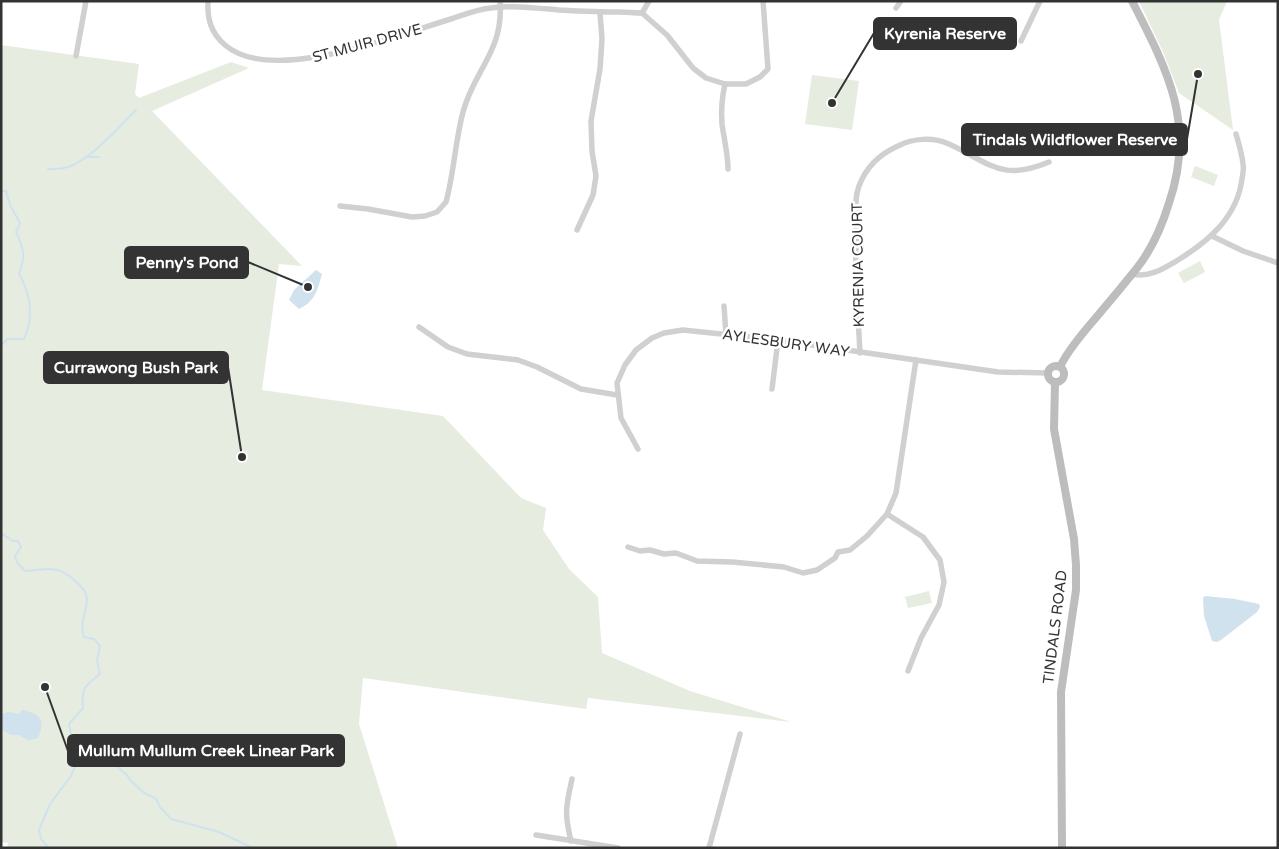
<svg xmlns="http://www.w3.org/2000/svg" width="1279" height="849" viewBox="0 0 1279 849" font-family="'Varela Round',sans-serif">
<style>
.green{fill:#e6ecdf}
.water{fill:#cfe2ee}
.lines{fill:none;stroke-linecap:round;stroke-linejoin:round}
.stream{stroke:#cfe2ee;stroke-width:2}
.street{stroke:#d0d0d0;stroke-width:5.5}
.secondary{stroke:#bdbdbd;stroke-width:8}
.labels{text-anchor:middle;stroke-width:5;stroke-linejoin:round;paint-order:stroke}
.street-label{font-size:15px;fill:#333;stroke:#fff}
.leader{fill:none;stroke:#333;stroke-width:2}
.callout-dot{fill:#333;stroke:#fff;stroke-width:2}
.callout{fill:#333;stroke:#333;stroke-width:2}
.callout-label{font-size:16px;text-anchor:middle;font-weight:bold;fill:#fff}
</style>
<rect width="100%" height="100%" fill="#fff"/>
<g class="green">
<polygon points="1139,1 1227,1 1219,20 1233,130 1179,93 1164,54"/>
<polygon points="1,45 139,64 135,94 139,98 231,62 249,68 152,111 302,266 279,264 262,390 443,416 521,498 546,508 543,530 569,569 598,597 602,653 690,691 791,722 588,698 586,709 363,678 359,724 398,848 7,848 8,843 1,842"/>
<polygon points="812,75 859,81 852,130 805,124"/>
<polygon points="1195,166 1218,175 1214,186 1191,177"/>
<polygon points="1200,261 1205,272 1184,283 1178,273"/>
<polygon points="929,591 932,603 908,608 905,597"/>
</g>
<g class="water">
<path d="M316,270L322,274C318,289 315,302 299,309L289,300L294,290Z"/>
<polygon points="1205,596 1235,599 1259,604 1260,607 1257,612 1221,640 1217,642 1212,641 1204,616 1203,598"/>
<path d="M24,710C42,715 45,721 38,738L28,740L19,735H11L1,729V714L9,712L19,714L21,711Z"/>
</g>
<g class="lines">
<g class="stream">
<polyline points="87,157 99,157"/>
<path d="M48,169C53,169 59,169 64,168C87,164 119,127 136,110"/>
<path d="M1,191H6L10,205L20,223L16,232C24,249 26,256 19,274C31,294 34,317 24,339H7L1,346"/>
<path d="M1,533L13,541H18L21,547L15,556L17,562L25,571C35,571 47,567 57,570C67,572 86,588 87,598C87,612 79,624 84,637L94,639L100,646L97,661L100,674C85,686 81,688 83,708L69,724C70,727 70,734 72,736C79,749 101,741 108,754L104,761C92,765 88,761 77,762L71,776L50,804L39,830L41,839L49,848"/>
<polyline points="107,758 128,776 129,779 143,792 156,799 160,807 171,819 219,832 253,848"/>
</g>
<g class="street">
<path d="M208,1C207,19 211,33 225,45C272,86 400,34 454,18C466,14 478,9 491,8C513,5 536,8 559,10C579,11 599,12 619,12C627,12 634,13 642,13L649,1"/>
<polyline points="896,8 901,1"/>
<polyline points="642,13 667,35 693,68 706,78 725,84 746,84 760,77 768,69 763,1"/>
<polyline points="1021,41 1040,1"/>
<polyline points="76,56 86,1"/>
<path d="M725,84C722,97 721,111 722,124C724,139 728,154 728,169"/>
<path d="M340,206L368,209L412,217L425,216L437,212L446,202C454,173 455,142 463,112C474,70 504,51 500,1"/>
<polyline points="577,230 593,195 596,176 592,151 591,121 600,69 602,39 600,13"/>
<polyline points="1212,236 1243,251 1278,263"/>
<path d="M1132,274C1149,278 1163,269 1178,260C1209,241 1237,217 1242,179C1243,174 1244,169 1243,164C1242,154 1239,144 1236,134"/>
<polyline points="724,306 726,335"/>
<polyline points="419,327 448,347 467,354 518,360 537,367 581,389 617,395"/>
<path d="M860,353C859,330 857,307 856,285C855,265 857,246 856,227C856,213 854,199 859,186C866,167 880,154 898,146C913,138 933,137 949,144C990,163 1001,182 1049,162"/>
<polyline points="772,389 778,340"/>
<polyline points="638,449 621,418 617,383 625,365 636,350 652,338 664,333 683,330 778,340 998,372 1048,373"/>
<polyline points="887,514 923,537 940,560 944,582 939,605 921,638 908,671"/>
<polyline points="628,547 640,551 650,550 664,554 676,553 697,561 732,562 784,567 803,573 817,570 835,558 838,552 850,550 867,536 887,514 896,493 916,360"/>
<polyline points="536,835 618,848"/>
<path d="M571,841C564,813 566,806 572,779"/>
<polyline points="709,848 740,734"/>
</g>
<g class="secondary">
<circle cx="1056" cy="374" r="8"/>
<path d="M1060,367C1067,352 1078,339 1088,327C1105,307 1121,288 1137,268C1152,249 1162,226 1169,203C1196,124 1168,71 1132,1"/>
<polyline points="1055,382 1054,429 1074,539 1076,565 1076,590 1061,692 1062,848"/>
</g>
</g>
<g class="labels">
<g class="street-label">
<text transform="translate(367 43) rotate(-15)" y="5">ST MUIR DRIVE</text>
<text transform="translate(858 265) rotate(-91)" y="5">KYRENIA COURT</text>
<text transform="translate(786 343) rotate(8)" y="5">AYLESBURY WAY</text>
<text transform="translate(1055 627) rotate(-83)" y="5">TINDALS ROAD</text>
</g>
</g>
<path class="leader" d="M832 103L874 33M1198 74L1187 139M308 287L248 262M242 457L228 367M45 687L68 751"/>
<g class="callout-dot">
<circle cx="832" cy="103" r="5"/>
<circle cx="1198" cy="74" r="5"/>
<circle cx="308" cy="287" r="5"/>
<circle cx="242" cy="457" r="5"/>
<circle cx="45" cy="687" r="5"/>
</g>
<g class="callout">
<rect x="874" y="18" width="142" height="31" rx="5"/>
<rect x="962" y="124" width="225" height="31" rx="5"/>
<rect x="125" y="247" width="123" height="31" rx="5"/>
<rect x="44" y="352" width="184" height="31" rx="5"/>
<rect x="68" y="735" width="276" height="31" rx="5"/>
</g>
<g class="callout-label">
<text x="945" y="39">Kyrenia Reserve</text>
<text x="1075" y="145">Tindals Wildflower Reserve</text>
<text x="187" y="268">Penny's Pond</text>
<text x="136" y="373">Currawong Bush Park</text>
<text x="206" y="756">Mullum Mullum Creek Linear Park</text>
</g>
<rect width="1279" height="849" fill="none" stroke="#333333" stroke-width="5"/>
</svg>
